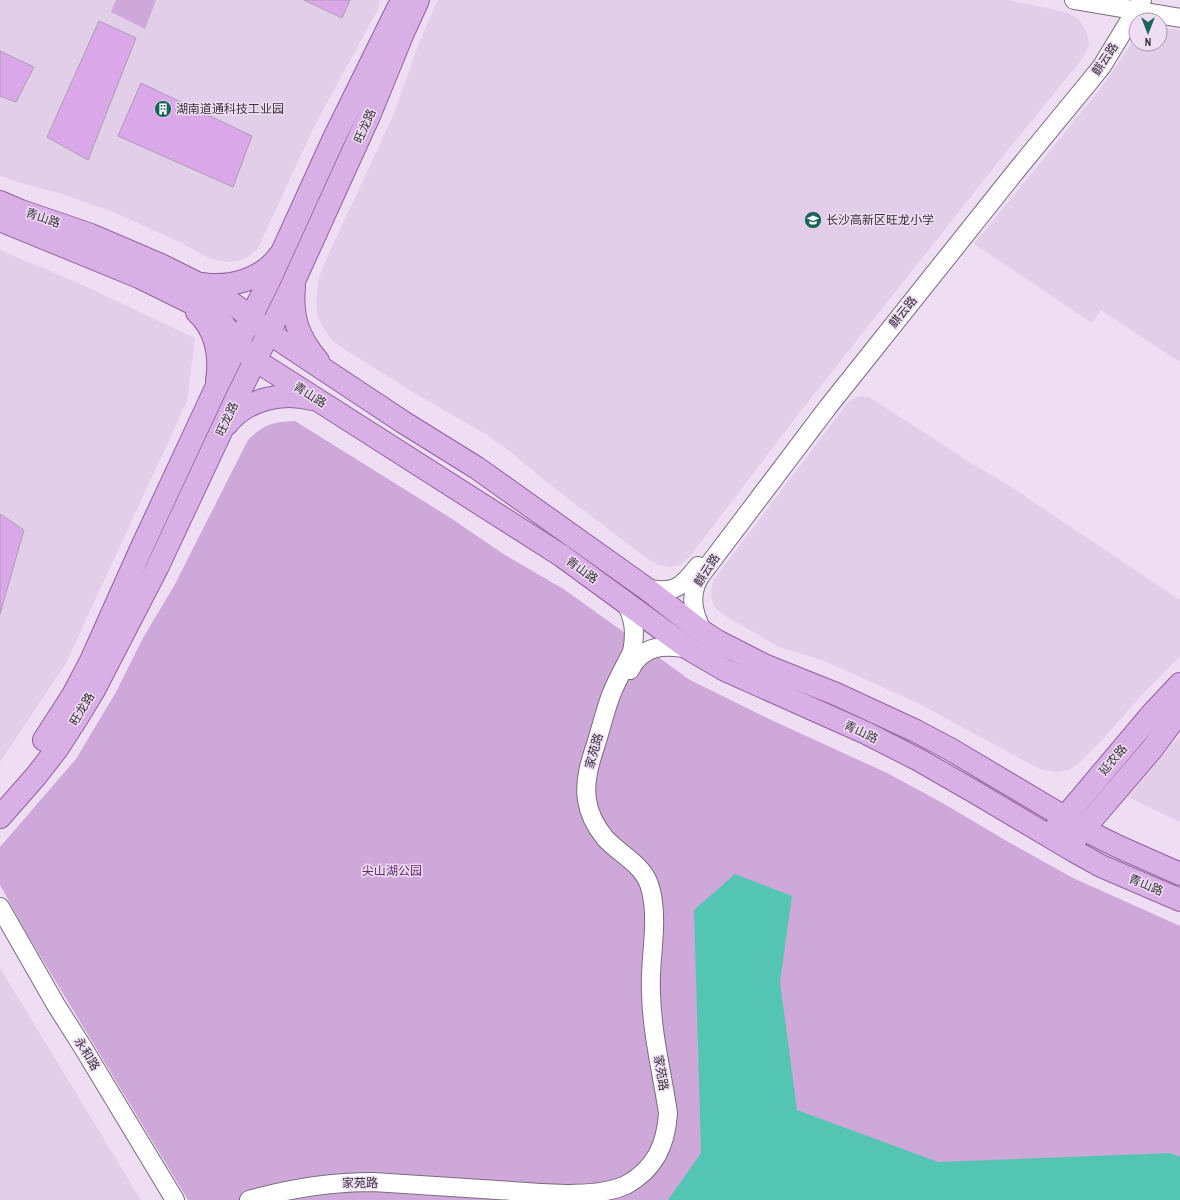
<svg xmlns="http://www.w3.org/2000/svg" width="1180" height="1200" viewBox="0 0 1180 1200" font-family="'Archivo Narrow','Noto Sans SC',sans-serif">
<style>
.built{fill:#e2cee9}
.green{fill:#cea8d9}
.water{fill:#55c5b3}
.building{fill:#daa7e9;stroke:#ad9db2}
.lines{fill:none;stroke-linecap:round;stroke-linejoin:round}
.minor-casing{stroke:#7a6b7e;stroke-width:20}
.major-casing{stroke:#91619e;stroke-width:24}
.minor{stroke:#fff;stroke-width:18}
.major{stroke:#d9b0e5;stroke-width:22}
.labels{text-anchor:middle;stroke-width:3;stroke-linejoin:round;paint-order:stroke}
.street-label{font-size:12px;fill:#39323b;stroke:#eeddf3}
.poi-label{font-size:12px;fill:#39323b;stroke:#eeddf3;text-anchor:start}
.park-label{font-size:12px;fill:#652875;stroke:#eeddf3}
</style>
<rect width="100%" height="100%" fill="#eeddf3"/>
<g class="built">
<polygon points="0,0 380,0 380,1 378,9 315,125 257,250 248,257 237,261 226,262 209,258 180,242 113,212 62,194 18,182 0,176"/>
<polygon points="438,0 1008,0 1055,10 1068,13 1077,18 1083,25 1087,35 1089,44 1086,52 1079,63 1007,151 800,412 691,555 682,564 671,567 658,565 645,557 544,480 512,453 487,435 416,394 341,347 330,338 324,329 318,317 316,304 319,277 331,249 393,116 419,43"/>
<polygon points="1171,29 1180,30 1180,362 1101,310 1092,323 974,244 1101,88 1134,40 1136,39 1136,44 1160,44 1160,30"/>
<polygon points="0,250 76,282 195,338 187,401 66,663 0,762"/>
<polygon points="859,396 869,397 976,466 1010,486 1180,600 1180,656 1140,697 1101,741 1077,765 1068,770 1057,772 1042,770 1028,763 916,702 824,661 779,647 722,614 715,608 712,600 711,591 713,582 718,574 849,401"/>
<polygon points="1180,735 1180,822 1128,797"/>
<polygon points="0,968 141,1200 0,1200"/>
</g>
<g class="green">
<polygon points="116,0 156,0 145,29 111,12"/>
<path d="M295,421L449,517L505,555L565,590L690,680L769,719L887,773L939,801L1005,840L1073,878L1180,926V1200H188L27,934L0,885V847L76,759L116,692L143,638L174,586L248,440C265,424 272,422 295,421Z"/>
</g>
<polygon class="water" points="735,874 792,896 780,982 797,1110 938,1162 1170,1153 1180,1157 1180,1200 668,1200 701,1153 694,910"/>
<g class="building">
<polygon points="304,0 350,0 342,18"/>
<polygon points="99,21 136,38 88,160 47,137"/>
<polygon points="0,51 34,67 16,102 0,96"/>
<polygon points="141,83 252,136 233,187 118,136"/>
<polygon points="0,514 24,530 0,614"/>
</g>
<g class="lines">
<defs>
<g id="minor">
<polyline points="1074,0 1180,18"/>
<path d="M647,589C675,593 681,588 698,566"/>
<path d="M704,633C693,615 688,594 701,575L828,407L1016,171L1090,81L1102,66L1142,0"/>
<path d="M630,670C642,645 664,644 689,649"/>
<polyline points="0,907 56,1005 82,1046 175,1200"/>
<path d="M249,1200C291,1188 330,1182 373,1182C415,1185 456,1187 497,1190C534,1192 593,1200 626,1185C655,1169 666,1145 668,1113C662,1073 652,1034 651,993C649,960 659,924 651,891C646,865 621,856 605,838C596,827 589,814 587,800C584,781 590,762 596,744C601,728 605,711 611,695C617,680 625,666 632,652C636,632 634,617 624,600"/>
</g>
<g id="major">
<polyline points="0,202 21,211 91,235 161,265 217,293 240,309 269,333 403,422 477,468 647,589 697,628 717,641 766,666 836,694 916,731 950,749 1091,833 1117,846 1180,874"/>
<polyline points="0,220 139,277 208,311 221,321 238,344 255,360 562,556 689,649 725,670 866,733 919,760 973,791 1074,851 1101,866 1180,900"/>
<path d="M203,284C228,288 262,280 278,257"/>
<path d="M294,286C291,317 298,337 318,361"/>
<path d="M197,312C216,329 221,356 217,381"/>
<path d="M227,424C247,399 282,391 312,399"/>
<polyline points="44,740 73,695 90,663 141,549 216,388 269,281 334,138 398,8"/>
<polyline points="0,817 36,776 57,749 77,718 94,690 157,568 239,393 289,292 369,116 403,33 418,0"/>
<polyline points="1055,829 1151,715 1180,684"/>
<polyline points="1075,839 1152,749 1180,711"/>
</g>
</defs>
<use href="#minor" class="minor-casing"/>
<use href="#major" class="major-casing"/>
<use href="#minor" class="minor"/>
<use href="#major" class="major"/>
</g>
<defs>
<symbol id="building-disc" viewBox="-11 -11 22 22"><circle r="9.5" fill="#1b6459" stroke="#eeddf3"/><path d="M-4-6H4V6H1V3H-1V6H-4ZM-2.5-4.3h1.7v1.8h-1.7ZM.8-4.3h1.7v1.8H.8ZM-2.5-1h1.7V.8h-1.7ZM.8-1h1.7V.8H.8Z" fill="#fff"/></symbol>
<symbol id="school-disc" viewBox="-11 -11 22 22"><circle r="9.5" fill="#1b6459" stroke="#eeddf3"/><path d="M0-5L7-2L0 1L-7-2ZM-4 1L0 2.5L4 1V4Q0 6-4 4Z" fill="#fff"/></symbol>
</defs>
<g fill-rule="evenodd">
<use href="#building-disc" x="153" y="99" width="20" height="20"/>
<use href="#school-disc" x="803" y="210" width="20" height="20"/>
</g>
<g class="labels">
<g class="street-label">
<text transform="translate(1105 59) rotate(-56)" y="4">麒云路</text>
<text transform="translate(365 126) rotate(-66)" y="4">旺龙路</text>
<text transform="translate(43 218) rotate(19)" y="4">青山路</text>
<text transform="translate(903 312) rotate(-51)" y="4">麒云路</text>
<text transform="translate(310 395) rotate(32)" y="4">青山路</text>
<text transform="translate(227 419) rotate(-65)" y="4">旺龙路</text>
<text transform="translate(582 570) rotate(36)" y="4">青山路</text>
<text transform="translate(707 570) rotate(-57)" y="4">麒云路</text>
<text transform="translate(82 709) rotate(-59)" y="4">旺龙路</text>
<text transform="translate(861 732) rotate(25)" y="4">青山路</text>
<text transform="translate(594 751) rotate(-74)" y="4">家苑路</text>
<text transform="translate(1113 760) rotate(-50)" y="4">延农路</text>
<text transform="translate(1146 885) rotate(23)" y="4">青山路</text>
<text transform="translate(87 1054) rotate(58)" y="4">永和路</text>
<text transform="translate(661 1073) rotate(80)" y="4">家苑路</text>
<text x="360" y="1187">家苑路</text>
</g>
<g class="poi-label">
<text x="176" y="113">湖南道通科技工业园</text>
<text x="826" y="224">长沙高新区旺龙小学</text>
</g>
<g class="park-label">
<text x="392" y="875">尖山湖公园</text>
</g>
</g>
<g transform="translate(1148 32) rotate(180)"><circle r="19" fill="#eeddf3" stroke="#a699a9"/>
<path d="M0-3L7 15L0 10L-7 15Z" fill="#1b6459"/>
<text y="-6" font-size="11" font-weight="bold" text-anchor="middle" fill="#39323b">N</text>
</g>
</svg>
